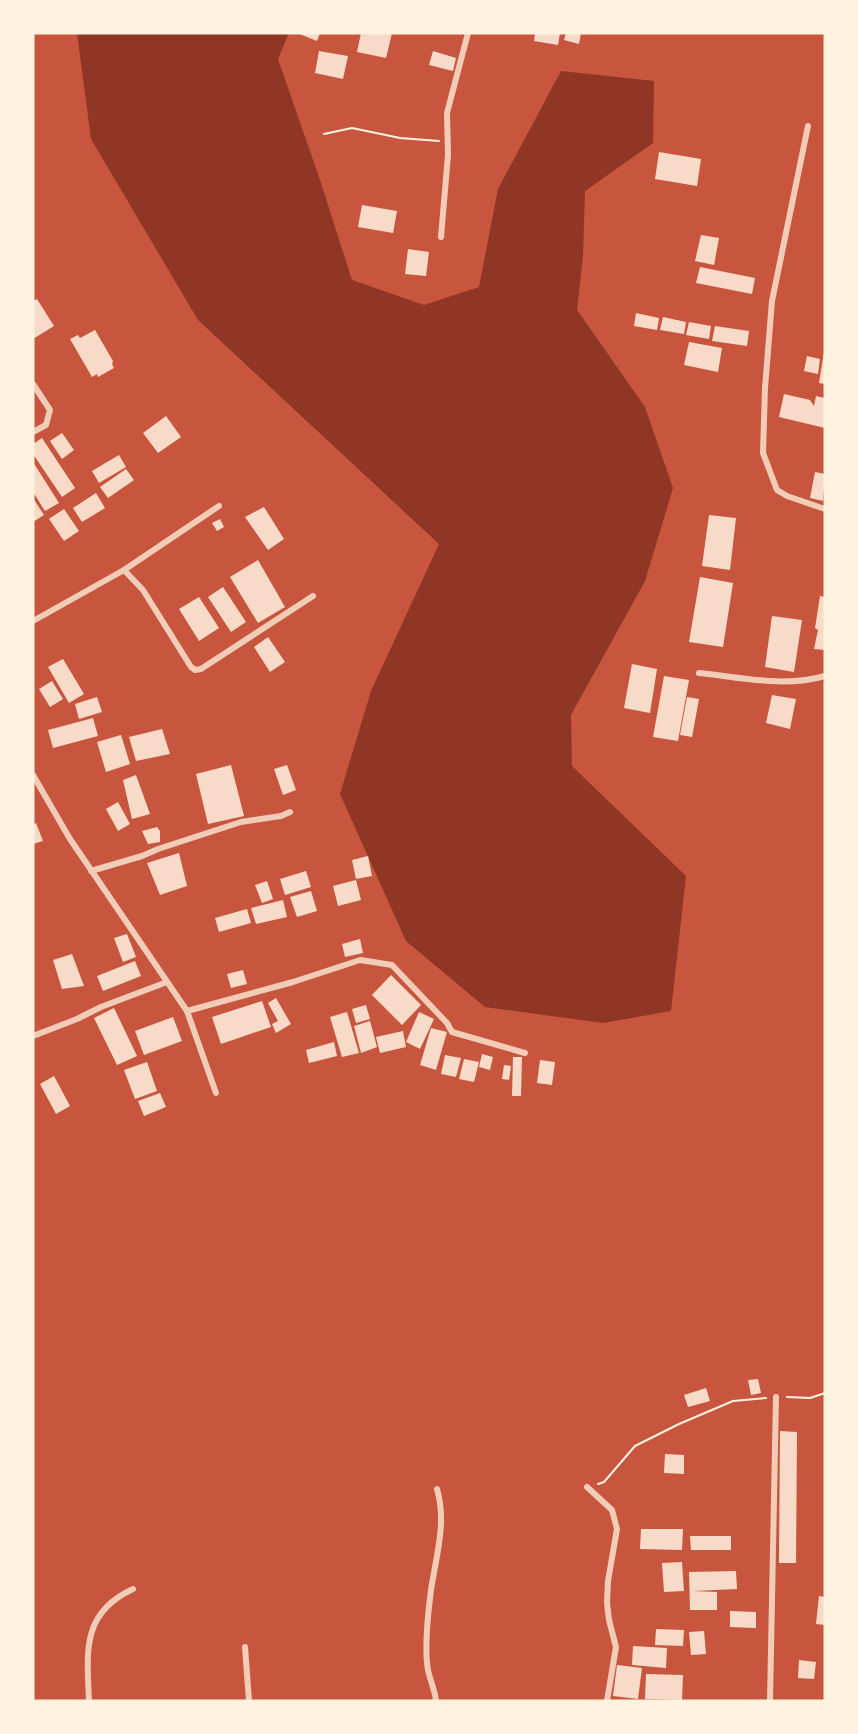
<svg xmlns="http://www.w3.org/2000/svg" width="858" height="1734" viewBox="0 0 858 1734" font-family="Montserrat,sans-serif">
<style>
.water{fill:#8f3625}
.building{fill:#f7dbc8}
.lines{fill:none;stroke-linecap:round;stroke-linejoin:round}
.path{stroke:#fff3e0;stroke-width:2}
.minor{stroke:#f1ccb7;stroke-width:6}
</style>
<rect width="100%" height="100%" fill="#c8553d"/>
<polygon class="water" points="77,33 289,33 278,59 320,180 352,280 424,305 479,287 498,189 561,71 654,81 653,143 585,191 583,256 577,310 645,407 673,488 645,581 571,715 572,766 686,876 671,1011 603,1023 485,1007 406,941 340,794 371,691 439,544 198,320 91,139"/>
<g class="building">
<polygon points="297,33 320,33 317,41"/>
<polygon points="361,33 392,33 386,58 357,52"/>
<polygon points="535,33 560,33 558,45 534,41"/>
<polygon points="566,33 581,33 579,44 564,40"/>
<polygon points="319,51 348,56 343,79 315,73"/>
<polygon points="433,51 456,58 453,71 429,65"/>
<polygon points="659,152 701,159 697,186 655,179"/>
<polygon points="362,205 397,211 393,233 358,227"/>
<polygon points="701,235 719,238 714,265 695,261"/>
<polygon points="408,249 429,252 426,276 405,274"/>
<polygon points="700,267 755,278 752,294 696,283"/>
<polygon points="37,299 54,326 33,339 33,301"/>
<polygon points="636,313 659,318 657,330 634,326"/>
<polygon points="663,317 686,322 684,334 660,330"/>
<polygon points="689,322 711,326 709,339 686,335"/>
<polygon points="715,326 749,331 747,346 712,341"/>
<polygon points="95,330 113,361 112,364 114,368 98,377 97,374 92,377 70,339 78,335 80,338"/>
<polygon points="689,342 722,348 718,372 684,365"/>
<polygon points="824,352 825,352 825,384 819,383"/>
<polygon points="807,356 820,359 818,374 804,371"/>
<polygon points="784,394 810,400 814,406 816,396 825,398 825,428 779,417"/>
<polygon points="166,416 181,437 158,453 143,433"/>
<polygon points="62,433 74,450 62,459 50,441"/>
<polygon points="42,438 75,488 62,497 33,454 33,444"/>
<polygon points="119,455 126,467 99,483 92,471"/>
<polygon points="33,462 59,503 45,511 33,492"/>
<polygon points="126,469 134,480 108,498 100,487"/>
<polygon points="815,472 825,474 823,501 810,498"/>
<polygon points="96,493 105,508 82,522 73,508"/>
<polygon points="33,498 44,515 33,522"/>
<polygon points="264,507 284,539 268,550 245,517"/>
<polygon points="64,509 79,531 64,541 49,519"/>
<polygon points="709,515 736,518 730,570 702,566"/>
<polygon points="220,519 224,527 217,531 212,523"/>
<polygon points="258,560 285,607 258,623 230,577"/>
<polygon points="700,577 733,583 723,647 689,642"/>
<polygon points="223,587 246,622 231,632 208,597"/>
<polygon points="820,596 825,597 825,650 814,649 818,630 815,628"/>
<polygon points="199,597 219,628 199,641 179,609"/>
<polygon points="772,616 802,620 794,672 765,667"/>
<polygon points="268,637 285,662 270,672 254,647"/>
<polygon points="63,659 84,694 69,703 48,667"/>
<polygon points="632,664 657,669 650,713 624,708"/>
<polygon points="664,676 689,680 678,741 653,737"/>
<polygon points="52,681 63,699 50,707 39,689"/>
<polygon points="772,695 796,699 790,729 766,723"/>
<polygon points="97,697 102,712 79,719 75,704"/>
<polygon points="687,697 699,699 692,737 680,735"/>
<polygon points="93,718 98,736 53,748 48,730"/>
<polygon points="162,729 170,754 136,761 129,737"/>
<polygon points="121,735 130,764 106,772 97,742"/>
<polygon points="231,765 244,816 208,824 196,774"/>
<polygon points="287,765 296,790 283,795 274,769"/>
<polygon points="136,775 150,814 132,819 123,780"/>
<polygon points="118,802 130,824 118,831 106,809"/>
<polygon points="36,823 43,841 33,844 33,825"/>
<polygon points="157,827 160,831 160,842 148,844 142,831"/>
<polygon points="179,853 187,886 160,895 147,863"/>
<polygon points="368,856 372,876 356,879 352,860"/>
<polygon points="306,871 311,887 285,895 280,879"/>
<polygon points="356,880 361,900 338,906 333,886"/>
<polygon points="267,881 273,899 262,903 255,885"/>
<polygon points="311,891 317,911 297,917 290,897"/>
<polygon points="283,900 287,917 256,924 251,908"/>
<polygon points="247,909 251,923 219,932 215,918"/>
<polygon points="127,934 136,957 123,962 114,938"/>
<polygon points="360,939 363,953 345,957 342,944"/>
<polygon points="72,954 84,986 62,989 53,960"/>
<polygon points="135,961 141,976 103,991 97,976"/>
<polygon points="243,970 247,984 231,988 227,974"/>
<polygon points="391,975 421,1005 402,1025 372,995"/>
<polygon points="276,998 291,1024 276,1033 272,1024 278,1021 268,1003"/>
<polygon points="262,1001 271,1027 221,1044 212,1017"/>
<polygon points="366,1005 370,1019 356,1023 352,1009"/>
<polygon points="114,1008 137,1056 117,1065 94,1018"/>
<polygon points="347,1012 359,1053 342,1057 330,1017"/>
<polygon points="419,1012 434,1019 420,1049 406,1042"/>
<polygon points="173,1017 182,1041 144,1055 135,1031"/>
<polygon points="370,1021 377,1047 361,1053 354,1026"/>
<polygon points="431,1028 447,1032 436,1070 420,1065"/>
<polygon points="403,1031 406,1047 380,1053 376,1037"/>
<polygon points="334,1042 337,1056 309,1063 306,1050"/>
<polygon points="482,1054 493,1057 490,1070 479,1067"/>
<polygon points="445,1055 461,1058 456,1077 441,1074"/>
<polygon points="513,1057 522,1057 521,1096 512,1096"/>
<polygon points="464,1059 479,1062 474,1082 459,1079"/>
<polygon points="540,1060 555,1062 552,1085 537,1083"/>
<polygon points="147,1062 157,1091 135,1099 124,1070"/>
<polygon points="504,1065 511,1066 509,1080 502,1079"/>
<polygon points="54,1076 70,1106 56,1114 40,1084"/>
<polygon points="160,1093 166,1107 144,1116 138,1101"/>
<polygon points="758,1379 761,1393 751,1395 748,1380"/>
<polygon points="706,1388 710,1401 688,1407 684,1395"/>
<polygon points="780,1431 797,1432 796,1563 779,1563"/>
<polygon points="665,1454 684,1455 684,1474 664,1473"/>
<polygon points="641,1529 683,1529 682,1550 640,1549"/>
<polygon points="690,1536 731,1536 731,1550 691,1550"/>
<polygon points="682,1562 684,1591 664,1592 662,1563"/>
<polygon points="736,1571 737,1589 693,1591 717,1592 717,1610 690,1610 689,1572"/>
<polygon points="819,1596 825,1597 825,1625 816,1624"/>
<polygon points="730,1611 756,1612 756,1628 730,1627"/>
<polygon points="656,1629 684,1630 683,1646 655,1645"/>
<polygon points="704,1631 706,1654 691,1655 689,1632"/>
<polygon points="633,1646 667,1648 666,1668 632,1665"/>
<polygon points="799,1660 816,1662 814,1679 798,1678"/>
<polygon points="617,1665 642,1668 638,1699 613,1696"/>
<polygon points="646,1674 683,1675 682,1700 645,1699"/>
</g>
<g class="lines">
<g class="path">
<polyline points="324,134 352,128 400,138 439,141"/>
<polyline points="787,1397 810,1398 825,1393"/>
<polyline points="598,1484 604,1482 635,1446 679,1424 733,1401 766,1398"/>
</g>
<g class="minor">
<polyline points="808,126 772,301 765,388 763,453 777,490 787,496 825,509"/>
<polyline points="441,237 448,155 447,113 468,33"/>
<polyline points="33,384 50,410 46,425 33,432"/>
<polyline points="124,570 219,506"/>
<polyline points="33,621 124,570 143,590 191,667 195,670 201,669 313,596"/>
<path d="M699,673C740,677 784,688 825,676"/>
<polyline points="33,775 70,839 187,1011 216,1093"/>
<polyline points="91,871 142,856 158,849 241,822 281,816 290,812"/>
<polyline points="187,1011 293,982 360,960 392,965 447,1023 452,1032 525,1053"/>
<polyline points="33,1036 77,1019 101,1007 167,982"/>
<polyline points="587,1487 612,1510 617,1529 608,1581 607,1603 609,1620 616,1647 607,1701"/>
<polyline points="245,1647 249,1701"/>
<path d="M89,1701C87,1652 81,1613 133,1589"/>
<path d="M436,1701C435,1690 430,1680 428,1670C424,1648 428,1613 431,1590C436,1557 447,1522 437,1489"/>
<polyline points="770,1701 776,1397"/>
</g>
</g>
<rect width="858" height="1734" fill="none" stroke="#fff3e0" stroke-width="69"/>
</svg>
